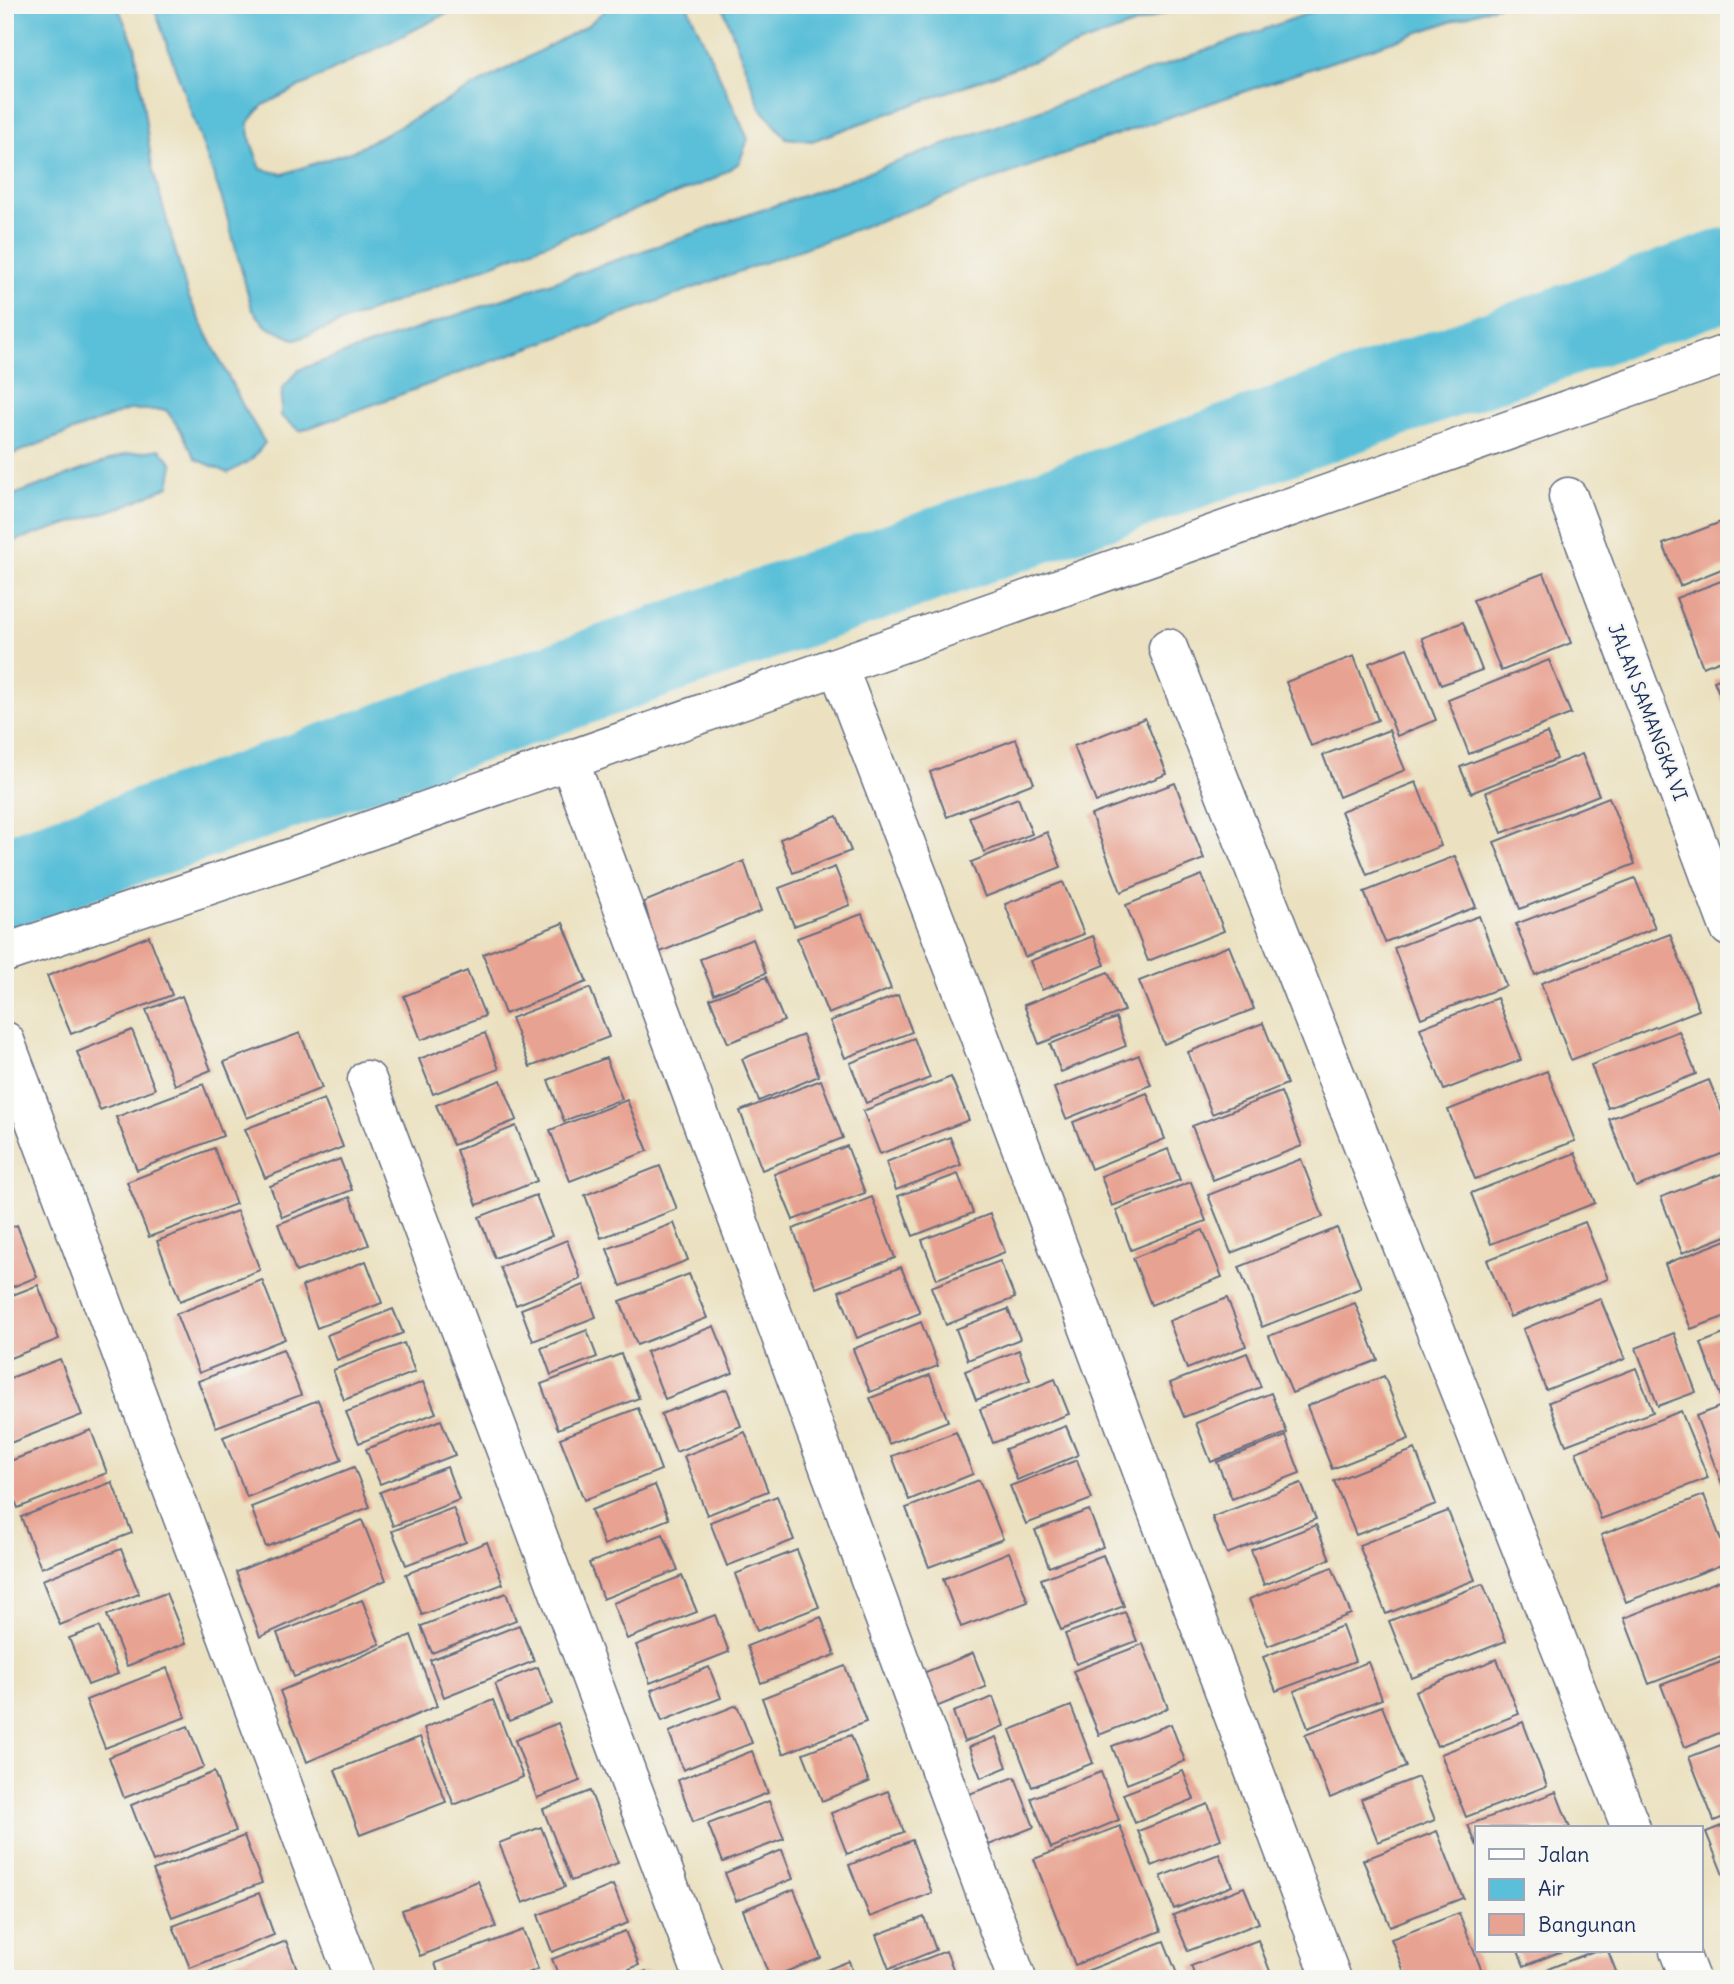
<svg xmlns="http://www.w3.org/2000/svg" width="1734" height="1984" viewBox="0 0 1734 1984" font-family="Delius,sans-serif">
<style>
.water{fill:#5abfd8;stroke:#3a779b;stroke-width:2}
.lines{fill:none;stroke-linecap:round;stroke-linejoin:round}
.river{stroke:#5abfd8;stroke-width:91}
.building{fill:#e8a291}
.street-casing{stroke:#646d80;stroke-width:41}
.street{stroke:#fff;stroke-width:38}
.labels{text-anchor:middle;stroke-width:5;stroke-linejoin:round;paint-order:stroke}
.street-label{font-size:19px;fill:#1b2f5e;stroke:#f6f6f2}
</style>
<rect width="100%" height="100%" fill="#f6f6f2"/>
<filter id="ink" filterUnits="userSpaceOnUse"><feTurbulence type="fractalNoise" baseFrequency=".0143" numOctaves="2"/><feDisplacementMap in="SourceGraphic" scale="14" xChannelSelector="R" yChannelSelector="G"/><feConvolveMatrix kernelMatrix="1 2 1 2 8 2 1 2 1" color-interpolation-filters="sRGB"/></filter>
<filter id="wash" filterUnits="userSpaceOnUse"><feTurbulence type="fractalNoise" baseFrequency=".00686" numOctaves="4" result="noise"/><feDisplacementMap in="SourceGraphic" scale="28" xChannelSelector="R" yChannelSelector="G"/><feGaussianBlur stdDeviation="1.57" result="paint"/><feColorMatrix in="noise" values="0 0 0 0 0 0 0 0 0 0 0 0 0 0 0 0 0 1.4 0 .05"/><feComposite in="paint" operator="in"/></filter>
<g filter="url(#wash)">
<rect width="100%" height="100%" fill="#ebe1c0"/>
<g class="water">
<polygon points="15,5 117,5 135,46 152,167 188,296 242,404 265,443 251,460 228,473 196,459 180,429 166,410 128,410 5,457 5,9"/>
<polygon points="153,5 464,5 263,105 248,123 251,142 261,169 283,174 353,151 588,25 611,5 687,5 748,139 739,163 712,180 296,340 267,327 252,309 223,202"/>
<polygon points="722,5 1188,5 812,141 786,138 760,107"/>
<polygon points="1331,5 1499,5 1110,137 300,431 281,416 282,389 300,369 808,194"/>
<polygon points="160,449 173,464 169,486 125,506 5,544 5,498 126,454"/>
</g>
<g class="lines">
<polyline class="river" points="5,883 1729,273"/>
</g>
<g id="blocks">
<g class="building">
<polygon points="1729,519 1729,566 1680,586 1663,544"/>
<polygon points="1544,573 1571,643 1501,671 1473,600"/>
<polygon points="1729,578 1729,657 1703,667 1676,598"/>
<polygon points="1463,622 1482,670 1441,685 1422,638"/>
<polygon points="1407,648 1436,720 1397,736 1369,663"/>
<polygon points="1354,656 1378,720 1311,746 1286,682"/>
<polygon points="1549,660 1571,714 1469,754 1448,700"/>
<polygon points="1729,675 1729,717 1714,681"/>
<polygon points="1145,718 1167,774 1096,802 1074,746"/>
<polygon points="1389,730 1405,770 1339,797 1323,755"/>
<polygon points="1547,733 1557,759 1471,793 1460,767"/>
<polygon points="1016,739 1034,783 947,817 930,772"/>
<polygon points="1582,754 1599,795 1502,833 1486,792"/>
<polygon points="1416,782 1441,846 1367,875 1341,811"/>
<polygon points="1175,783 1204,859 1121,892 1091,815"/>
<polygon points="1609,797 1635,864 1520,909 1494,842"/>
<polygon points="1018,798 1032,834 984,852 969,817"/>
<polygon points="837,816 851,851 793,873 780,839"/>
<polygon points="1047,832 1061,867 985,897 971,862"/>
<polygon points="1455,856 1476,907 1385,942 1364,892"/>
<polygon points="744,861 761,911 658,953 644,902"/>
<polygon points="835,867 850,905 794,926 779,888"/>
<polygon points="1202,875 1224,931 1148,961 1126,905"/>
<polygon points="1635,878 1655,928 1535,975 1516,924"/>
<polygon points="1063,882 1084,934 1025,957 1005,904"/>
<polygon points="862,914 891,989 828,1014 797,938"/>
<polygon points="1479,916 1506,986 1421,1018 1394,948"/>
<polygon points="563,923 587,982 505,1014 483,954"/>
<polygon points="1670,934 1699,1010 1571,1060 1541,983"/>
<polygon points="149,936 172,995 71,1034 47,976"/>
<polygon points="1093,936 1105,965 1042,990 1030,961"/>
<polygon points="753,939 766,973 714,994 700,959"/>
<polygon points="1229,946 1254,1009 1164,1044 1139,981"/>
<polygon points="467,971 485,1016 421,1040 404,996"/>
<polygon points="1108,972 1124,1011 1039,1044 1024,1005"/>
<polygon points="766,977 784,1021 728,1043 710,999"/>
<polygon points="590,988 609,1037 530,1067 511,1018"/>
<polygon points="898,995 912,1032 845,1058 830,1021"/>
<polygon points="182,996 211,1070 175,1085 146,1010"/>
<polygon points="1497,998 1521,1060 1444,1090 1420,1028"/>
<polygon points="1116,1018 1126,1046 1061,1072 1050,1044"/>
<polygon points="1263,1023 1287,1084 1212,1114 1188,1052"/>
<polygon points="132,1030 155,1089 100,1110 77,1052"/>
<polygon points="1679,1031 1696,1074 1608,1108 1591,1065"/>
<polygon points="300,1033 322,1088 247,1118 224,1062"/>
<polygon points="485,1033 499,1069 433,1094 419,1059"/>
<polygon points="803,1035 819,1076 759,1101 742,1059"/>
<polygon points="914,1038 930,1078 866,1103 850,1063"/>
<polygon points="1139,1055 1151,1085 1066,1119 1054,1088"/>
<polygon points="606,1058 622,1099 564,1121 548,1080"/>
<polygon points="1547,1071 1575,1141 1475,1179 1448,1110"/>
<polygon points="951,1077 969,1120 880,1154 863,1111"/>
<polygon points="501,1080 517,1120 453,1145 436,1105"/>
<polygon points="821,1080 843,1138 762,1170 740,1111"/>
<polygon points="1709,1080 1729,1129 1729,1151 1636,1187 1609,1119"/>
<polygon points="203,1084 223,1136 137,1170 116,1117"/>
<polygon points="1281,1092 1302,1146 1213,1180 1192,1126"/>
<polygon points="1147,1093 1165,1139 1091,1169 1073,1122"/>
<polygon points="324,1099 343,1147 265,1178 245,1129"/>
<polygon points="627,1100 648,1151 570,1181 550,1130"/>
<polygon points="516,1126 537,1181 477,1205 456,1150"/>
<polygon points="950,1137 961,1165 896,1190 886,1162"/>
<polygon points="847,1146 865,1193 793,1220 774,1174"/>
<polygon points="214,1148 236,1204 149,1237 127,1182"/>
<polygon points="1168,1149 1180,1180 1112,1206 1101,1176"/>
<polygon points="1575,1153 1595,1203 1491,1244 1471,1193"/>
<polygon points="340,1159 352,1190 282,1217 270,1186"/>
<polygon points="1301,1159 1323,1217 1231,1253 1208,1195"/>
<polygon points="660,1166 677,1209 601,1238 585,1195"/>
<polygon points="1729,1171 1729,1235 1682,1253 1661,1197"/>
<polygon points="958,1174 973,1213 913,1236 898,1196"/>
<polygon points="1191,1182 1206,1221 1131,1250 1116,1210"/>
<polygon points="536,1195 552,1236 495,1258 479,1217"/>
<polygon points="350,1197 369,1245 296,1272 278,1224"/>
<polygon points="872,1197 895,1258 816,1288 793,1229"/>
<polygon points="237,1211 260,1270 180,1301 157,1241"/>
<polygon points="990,1214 1005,1252 937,1279 922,1240"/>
<polygon points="1585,1222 1608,1279 1510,1317 1487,1260"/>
<polygon points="674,1223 688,1260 621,1286 607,1249"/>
<polygon points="17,1225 37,1277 5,1290 5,1230"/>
<polygon points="1337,1228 1361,1288 1262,1327 1239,1267"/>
<polygon points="1203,1230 1222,1277 1151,1305 1133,1258"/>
<polygon points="1729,1239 1729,1315 1691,1329 1665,1264"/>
<polygon points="567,1240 581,1279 516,1305 500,1267"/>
<polygon points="366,1261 382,1303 317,1328 302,1286"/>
<polygon points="1000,1261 1015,1298 946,1325 931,1287"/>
<polygon points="901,1267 920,1313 857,1338 839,1291"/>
<polygon points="689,1274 707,1318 637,1345 620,1301"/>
<polygon points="262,1280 285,1339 199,1373 176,1314"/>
<polygon points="38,1285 59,1339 5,1360 5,1298"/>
<polygon points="584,1285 596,1317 533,1341 521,1309"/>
<polygon points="1227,1298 1246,1346 1187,1369 1169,1321"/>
<polygon points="1600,1298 1625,1359 1546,1390 1523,1329"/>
<polygon points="1355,1303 1378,1360 1292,1393 1269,1336"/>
<polygon points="393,1309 403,1333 337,1360 327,1335"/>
<polygon points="1008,1309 1020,1339 968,1360 956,1329"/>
<polygon points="921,1322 938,1366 870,1392 853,1349"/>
<polygon points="714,1326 733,1373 665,1399 646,1352"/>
<polygon points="587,1330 597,1357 551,1375 541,1348"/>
<polygon points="1729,1332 1729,1398 1722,1400 1701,1343"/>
<polygon points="1674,1333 1696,1392 1658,1406 1636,1348"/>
<polygon points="404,1343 415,1372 344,1400 333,1370"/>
<polygon points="283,1349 301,1395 216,1427 198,1381"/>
<polygon points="1019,1350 1030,1380 976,1400 965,1371"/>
<polygon points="1247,1353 1261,1387 1184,1417 1170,1383"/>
<polygon points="621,1354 639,1398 558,1429 541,1384"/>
<polygon points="60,1359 82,1415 5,1445 5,1380"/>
<polygon points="1636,1368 1653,1412 1566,1445 1549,1402"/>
<polygon points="930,1375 948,1421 889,1444 870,1398"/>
<polygon points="1384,1376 1409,1439 1332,1469 1307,1406"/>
<polygon points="1055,1379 1069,1414 993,1443 980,1409"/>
<polygon points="423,1382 436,1413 359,1443 346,1412"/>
<polygon points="727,1389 741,1426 676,1452 661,1414"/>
<polygon points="1271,1393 1287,1433 1211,1462 1196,1423"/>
<polygon points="318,1400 342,1460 247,1497 223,1437"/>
<polygon points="1724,1405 1729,1418 1729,1482 1722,1484 1696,1416"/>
<polygon points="638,1408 661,1470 584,1500 560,1438"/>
<polygon points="1681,1411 1708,1478 1601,1519 1576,1452"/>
<polygon points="441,1420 455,1455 380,1484 366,1449"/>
<polygon points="1066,1426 1078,1455 1017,1480 1005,1449"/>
<polygon points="91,1430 107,1473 18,1508 5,1475 5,1463"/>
<polygon points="745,1432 768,1491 707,1515 684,1456"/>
<polygon points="956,1432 973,1474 909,1500 892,1456"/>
<polygon points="1286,1436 1300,1473 1232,1499 1217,1462"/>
<polygon points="1415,1449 1436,1504 1356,1535 1334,1481"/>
<polygon points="1077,1460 1092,1499 1026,1524 1010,1486"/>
<polygon points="354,1467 370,1507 266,1547 251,1507"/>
<polygon points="447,1467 459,1500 393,1526 380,1492"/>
<polygon points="979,1480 1003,1539 929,1567 906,1508"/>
<polygon points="112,1482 132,1533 41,1568 21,1517"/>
<polygon points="1301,1483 1316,1519 1227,1554 1212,1517"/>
<polygon points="655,1485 669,1519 604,1545 591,1510"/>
<polygon points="1704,1495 1729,1562 1626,1602 1601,1535"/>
<polygon points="777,1496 794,1540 727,1566 710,1522"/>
<polygon points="453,1508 466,1542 406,1565 392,1531"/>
<polygon points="1089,1510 1103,1547 1049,1567 1035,1530"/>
<polygon points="1448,1511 1475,1580 1386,1614 1359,1545"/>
<polygon points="362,1520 386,1580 260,1637 236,1572"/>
<polygon points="1316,1525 1330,1559 1264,1585 1251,1550"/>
<polygon points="663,1534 678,1570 603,1599 589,1563"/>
<polygon points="487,1542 503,1584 422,1615 406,1574"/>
<polygon points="121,1549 139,1594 60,1625 42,1580"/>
<polygon points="797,1550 819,1607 757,1631 735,1574"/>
<polygon points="1009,1552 1028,1602 961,1627 943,1579"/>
<polygon points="1103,1555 1124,1606 1061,1630 1041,1579"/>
<polygon points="1332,1567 1351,1614 1268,1646 1249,1599"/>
<polygon points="682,1576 697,1612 627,1639 613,1603"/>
<polygon points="1729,1577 1729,1653 1649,1684 1624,1618"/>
<polygon points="1483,1584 1506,1641 1412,1678 1389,1621"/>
<polygon points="166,1593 186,1643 127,1666 107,1615"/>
<polygon points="506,1593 516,1620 432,1653 421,1626"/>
<polygon points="362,1600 380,1644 294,1677 277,1633"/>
<polygon points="1125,1612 1137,1641 1076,1664 1065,1634"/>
<polygon points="715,1615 729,1652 650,1683 636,1645"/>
<polygon points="821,1617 835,1655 761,1683 747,1646"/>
<polygon points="519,1625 534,1661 444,1697 430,1660"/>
<polygon points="1342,1626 1355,1661 1276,1691 1263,1657"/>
<polygon points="99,1627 118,1674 88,1685 69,1638"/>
<polygon points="411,1635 437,1706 307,1762 280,1691"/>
<polygon points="1143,1644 1168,1708 1099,1735 1073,1671"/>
<polygon points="973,1653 986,1687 936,1707 923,1673"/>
<polygon points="1497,1659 1519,1714 1437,1746 1415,1691"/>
<polygon points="1729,1659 1729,1729 1685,1747 1661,1685"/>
<polygon points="1368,1662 1382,1699 1308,1728 1294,1691"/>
<polygon points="845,1666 866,1722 783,1754 762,1698"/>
<polygon points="538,1667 552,1704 509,1721 495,1684"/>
<polygon points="709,1667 721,1698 662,1721 651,1690"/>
<polygon points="167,1668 186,1717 105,1748 86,1700"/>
<polygon points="993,1697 1004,1726 964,1742 953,1712"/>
<polygon points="493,1700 523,1777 454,1805 424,1728"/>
<polygon points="737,1705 752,1743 683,1770 669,1732"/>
<polygon points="1071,1706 1093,1763 1032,1787 1010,1730"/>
<polygon points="1382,1706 1406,1767 1330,1798 1305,1735"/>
<polygon points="1523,1722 1547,1786 1466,1817 1441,1754"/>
<polygon points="558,1723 580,1781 537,1798 515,1740"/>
<polygon points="1171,1724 1185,1761 1127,1784 1112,1746"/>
<polygon points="188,1726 204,1767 124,1798 109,1757"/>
<polygon points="851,1735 869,1782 822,1801 803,1753"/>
<polygon points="420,1737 446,1802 360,1835 335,1770"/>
<polygon points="996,1737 1007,1767 981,1778 969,1747"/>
<polygon points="1729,1742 1729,1815 1714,1821 1689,1757"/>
<polygon points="752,1751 768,1793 693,1822 678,1780"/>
<polygon points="1183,1771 1194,1799 1135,1823 1123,1794"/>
<polygon points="214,1772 236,1831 153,1862 131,1805"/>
<polygon points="1101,1772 1119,1820 1051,1848 1031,1798"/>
<polygon points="1015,1777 1034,1827 989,1845 969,1794"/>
<polygon points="1418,1777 1435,1820 1378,1842 1361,1799"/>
<polygon points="590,1791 618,1863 571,1881 543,1809"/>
<polygon points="888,1791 904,1832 847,1854 831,1813"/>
<polygon points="1556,1792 1570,1828 1477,1828 1477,1846 1468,1825"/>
<polygon points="769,1801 784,1839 723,1862 708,1824"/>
<polygon points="1208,1804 1221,1839 1152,1866 1138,1831"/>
<polygon points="1729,1823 1729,1890 1706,1832"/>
<polygon points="1120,1826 1161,1931 1075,1965 1034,1859"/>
<polygon points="541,1827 565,1887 523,1903 499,1843"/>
<polygon points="1437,1831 1463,1898 1390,1926 1363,1860"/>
<polygon points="244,1836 262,1883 172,1917 153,1870"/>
<polygon points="912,1840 932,1893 870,1917 849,1865"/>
<polygon points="782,1850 793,1879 736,1901 725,1873"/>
<polygon points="1219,1854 1232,1886 1174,1909 1161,1876"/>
<polygon points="478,1881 496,1927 420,1956 402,1910"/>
<polygon points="613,1885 628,1923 552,1952 538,1915"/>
<polygon points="1244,1887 1259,1923 1188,1951 1173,1915"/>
<polygon points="794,1889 821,1958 770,1978 743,1910"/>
<polygon points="259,1893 274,1935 190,1968 173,1926"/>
<polygon points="1459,1913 1485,1979 1407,1979 1391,1939"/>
<polygon points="924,1917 936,1950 889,1969 876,1935"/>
<polygon points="523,1930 538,1969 514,1979 440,1979 435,1963"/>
<polygon points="625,1931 639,1965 605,1979 560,1979 552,1959"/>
<polygon points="1258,1940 1273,1979 1196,1979 1191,1966"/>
<polygon points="286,1941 301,1979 192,1979"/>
<polygon points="1164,1941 1179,1979 1078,1979 1076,1975"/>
<polygon points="946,1951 957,1979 888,1979 886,1974"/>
<polygon points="1518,1951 1562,1951 1524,1966"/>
<polygon points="1594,1951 1608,1951 1619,1979 1522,1979"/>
<polygon points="849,1961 855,1979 804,1979"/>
<polygon points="646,1971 649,1979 626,1979"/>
</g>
</g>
</g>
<g filter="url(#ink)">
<use href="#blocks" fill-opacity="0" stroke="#646d80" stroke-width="2"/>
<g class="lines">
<defs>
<g id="street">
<polyline points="1568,497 1729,927"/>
<polyline points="1168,648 1631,1828"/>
<polyline points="838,667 966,1000 1332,1979"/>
<polyline points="569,760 1017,1979"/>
<polyline points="5,953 288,859 1729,353"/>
<polyline points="5,1041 355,1979"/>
<polyline points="367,1080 704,1979"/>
<polyline points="1679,1951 1690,1979"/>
</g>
</defs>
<use href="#street" class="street-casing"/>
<use href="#street" class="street"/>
</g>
</g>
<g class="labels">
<g class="street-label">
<text transform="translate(1648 712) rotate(69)" y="7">JALAN SAMANGKA VI</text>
</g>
</g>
<rect width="1734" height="1984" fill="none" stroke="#f6f6f2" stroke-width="28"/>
<rect x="1475" y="1826" width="228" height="126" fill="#f6f6f2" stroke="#9ea6b7" stroke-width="2"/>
<rect x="1489" y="1849" width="35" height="10" fill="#ffffff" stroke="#9ea6b7" stroke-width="2"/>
<text x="1538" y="1862" font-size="21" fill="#1b2f5e">Jalan</text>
<rect x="1489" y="1879" width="35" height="21" fill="#5abfd8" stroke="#9ea6b7" stroke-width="2"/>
<text x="1538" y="1896" font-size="21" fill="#1b2f5e">Air</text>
<rect x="1489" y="1914" width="35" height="21" fill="#e8a291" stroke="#9ea6b7" stroke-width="2"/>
<text x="1538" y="1932" font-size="21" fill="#1b2f5e">Bangunan</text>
</svg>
